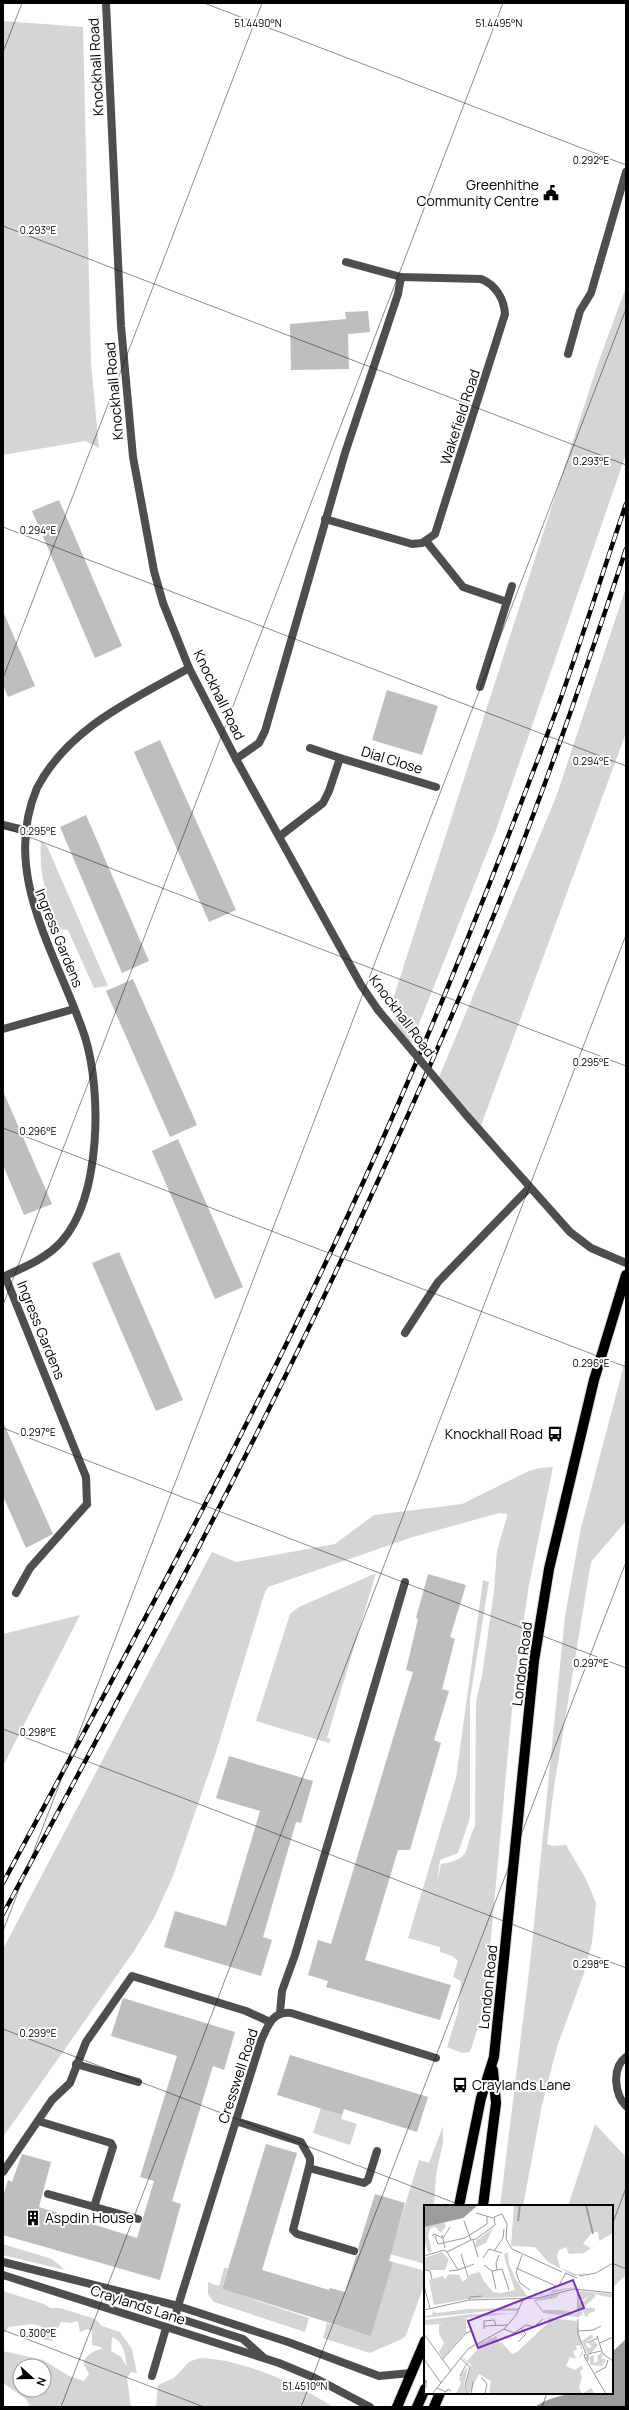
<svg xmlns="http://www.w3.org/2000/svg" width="629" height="2410" viewBox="0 0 629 2410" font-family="Manrope,sans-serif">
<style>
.green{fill:#d5d5d5;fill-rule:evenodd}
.water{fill:#9c9c9c}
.building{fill:#bebebe}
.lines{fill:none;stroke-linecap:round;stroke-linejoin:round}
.primary-casing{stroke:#dbdbdb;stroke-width:12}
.lane{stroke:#4e4e4e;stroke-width:8}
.street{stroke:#4e4e4e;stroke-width:8}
.primary{stroke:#000;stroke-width:10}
.rail-casing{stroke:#000;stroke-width:4.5}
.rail{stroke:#fff;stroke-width:3;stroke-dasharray:9;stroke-linecap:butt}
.street-bridge{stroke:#4e4e4e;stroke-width:8}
.ticks{fill:none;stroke:#000;stroke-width:1;stroke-opacity:0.45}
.labels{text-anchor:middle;stroke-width:4;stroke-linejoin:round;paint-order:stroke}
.street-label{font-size:14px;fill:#000;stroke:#fff}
.poi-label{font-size:14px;fill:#000;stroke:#fff;text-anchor:end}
.inset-river{fill:none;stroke:#9c9c9c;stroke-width:2}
.inset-road{fill:none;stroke:#999;stroke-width:1}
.view{fill:#7b2cbf;fill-opacity:0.15;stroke:#7b2cbf;stroke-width:2}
.inset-edge{fill:none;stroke:#000;stroke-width:2}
.ticks-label{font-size:10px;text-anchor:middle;fill:#000;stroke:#fff;stroke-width:4;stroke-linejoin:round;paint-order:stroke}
</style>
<rect width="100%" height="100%" fill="#fff"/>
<g class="green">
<polygon points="3,21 83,27 91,363 99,448 85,441 3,455"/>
<polygon points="626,287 626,454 496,830 409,1049 395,1031 394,996 597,366"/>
<polygon points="626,587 626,733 479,1131 437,1082 556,797"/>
<path d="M41,841L47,846L108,986L94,988L68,930L60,929C46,897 39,876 41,841Z"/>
<polygon points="626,1357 626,1521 591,1562 554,1787 547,1844 552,1846 566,1845 586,1879 596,1903 592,1943 584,1973 557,2047 542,2105 523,2206 500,2206 530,1964 565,1616 581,1528"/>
<path d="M553,1467L529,1585L515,1676L491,1938L481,2018L470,2052L462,2053L447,2047L458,2012L461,1981L453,1977L458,1961L452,1956L440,1952V1947L408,1938L456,1778L483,1580L489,1582L470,1699V1818L458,1853L440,1860L437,1883L441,1864C473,1858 462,1853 475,1826L476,1701L482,1676L494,1591L497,1550L507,1517V1514L499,1513L413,1537L268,1587L264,1595L216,1752L173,1876L154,1918L134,1951L3,2137V1949L212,1552L236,1562L335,1544L374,1515L462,1504L529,1471L540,1468Z"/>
<polygon points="376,1573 327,1738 331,1739 329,1743 256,1721 290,1614 299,1607"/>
<polygon points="80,1615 3,1766 3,1634"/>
<polygon points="321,2108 342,2115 341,2119 357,2124 350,2145 313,2133"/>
<polygon points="595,2124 626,2157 626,2275 612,2288 612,2206 568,2206"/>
<polygon points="443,2126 443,2142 436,2175 434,2206 425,2206 425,2264 390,2254 419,2160 429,2163"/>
<polygon points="3,2244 52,2259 65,2270 3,2255"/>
<polygon points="393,2262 425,2271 425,2283 406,2335 402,2339 370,2353 323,2338 327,2323 371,2335"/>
<polygon points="224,2268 228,2268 222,2289 309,2318 305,2332 214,2302 208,2294 208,2282 219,2286"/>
<path d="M3,2291L44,2304L50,2308H60L95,2319L102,2326L120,2332L132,2349L137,2373L131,2372L127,2378L131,2407H30L26,2399L3,2383V2351L43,2360L69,2376L84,2381L89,2374C88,2371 85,2368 84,2365C82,2357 96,2349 102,2349L100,2347L92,2345V2331L87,2329L80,2332L78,2322L76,2321L71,2323L61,2322L52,2341L43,2339L41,2326L32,2324L9,2327L3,2334ZM112,2337C124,2342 125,2354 127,2367L121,2357L111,2351ZM20,2366H44V2390H20Z"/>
<path d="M199,2358C242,2359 296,2383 333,2407H156L158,2385L174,2378L189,2362Z"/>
</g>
<path class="water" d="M626,2339V2407H535C557,2391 586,2393 612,2393V2352Z"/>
<g class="building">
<polygon points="368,311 370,332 348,334 349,369 291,370 290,324 346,319 345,312"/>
<polygon points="59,500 122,646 95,658 32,511"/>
<polygon points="3,611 35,686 8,697 3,685"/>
<polygon points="387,690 438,706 422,755 372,740"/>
<polygon points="160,740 236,910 209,922 134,752"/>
<polygon points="86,815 149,961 122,973 60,827"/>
<polygon points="133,979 197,1125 170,1137 106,991"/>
<polygon points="3,1091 52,1204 24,1215 3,1165"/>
<polygon points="178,1139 243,1287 215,1299 152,1151"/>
<polygon points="119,1252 183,1400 156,1411 92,1263"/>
<polygon points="3,1422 53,1534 26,1548 3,1496"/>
<polygon points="428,1574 466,1585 450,1637 455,1639 442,1689 449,1691 434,1740 441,1743 410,1850 398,1850 365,1960 451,1985 440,2020 326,1987 328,1981 308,1975 318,1940 331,1944 413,1672 406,1670 418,1619 416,1618"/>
<polygon points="229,1756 313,1781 301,1823 296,1822 263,1937 272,1940 261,1976 164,1947 175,1911 226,1926 260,1811 216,1798"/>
<polygon points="123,1998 235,2032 224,2070 213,2066 172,2201 181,2204 160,2280 3,2235 3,2197 8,2180 12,2182 22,2154 51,2162 39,2207 137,2238 154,2181 140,2177 177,2056 111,2036"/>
<polygon points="290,2055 428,2097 417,2132 344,2109 342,2115 277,2095"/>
<polygon points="266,2144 297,2153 262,2270 329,2290 330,2288 345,2292 356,2256 359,2253 358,2248 375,2194 405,2203 389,2261 393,2262 371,2336 222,2289"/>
</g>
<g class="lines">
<defs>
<g id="primary">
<polyline points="459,2206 481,2098 494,2057 534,1661 549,1569 594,1380 626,1275"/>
<polyline points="483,2206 496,2103 493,2070"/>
<polyline points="397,2407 425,2341"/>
<polyline points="417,2407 425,2389"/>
<polyline points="434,2407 440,2393"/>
</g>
</defs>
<use href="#primary" class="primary-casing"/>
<g class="lane">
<polyline points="568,354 580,311 591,293 626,172"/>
<polyline points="426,541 463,587 507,602"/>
<polyline points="480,687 512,586"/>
<polyline points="3,825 24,830"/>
<polyline points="405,1333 438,1282 529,1188"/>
<polyline points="16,1593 30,1568 87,1504"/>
<polyline points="280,2013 282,1991 295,1955 405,1582"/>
<polyline points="76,2064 138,2082"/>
<polyline points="38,2121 111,2143 113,2147 94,2207"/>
<polyline points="236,2121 301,2142 310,2158 310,2163 293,2230 297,2234 354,2251"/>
<polyline points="309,2168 364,2183 368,2180 377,2151"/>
<polyline points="3,2172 52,2100 70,2083 86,2042 132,1976 246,2011 270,2022"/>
<polyline points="48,2194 138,2219"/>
<path d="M178,2306L261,2041C268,2026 272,2011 291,2013L436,2058"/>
<polyline points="152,2376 166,2328"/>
</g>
<g class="street">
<polyline points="106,3 121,326 133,457 154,571 163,603 189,668 236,759 361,985 378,1010"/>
<path d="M325,519L412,544L422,543L435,534L505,314C504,299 496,285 481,279L401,277L346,262"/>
<polyline points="310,748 340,758"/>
<polyline points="236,759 259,743 265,731 345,453 398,294 401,277"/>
<polyline points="280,836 323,803 329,791 340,758 436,787"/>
<polyline points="3,1029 74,1009"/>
<polyline points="467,1116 570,1232 591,1248 626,1263"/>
<path d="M87,1504L86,1477L5,1276C25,1267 47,1258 62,1241C101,1196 102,1092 85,1037C58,955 0,875 37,788C69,727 133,700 189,668"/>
<path d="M626,2057C611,2068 615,2095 626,2106"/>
<polyline points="3,2262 178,2306 288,2342 379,2376 411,2373"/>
<polyline points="3,2275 279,2363 315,2378 370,2407"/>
<polyline points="178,2306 176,2314 178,2318 243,2339 263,2357"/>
</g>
<use href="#primary" class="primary"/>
<defs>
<g id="rail">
<path d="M3,1883C141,1626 283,1369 399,1102C456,972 508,839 558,706C582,639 603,571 626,504"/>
<path d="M3,1914C128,1682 255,1449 365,1209C419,1093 471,974 518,855C557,754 592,652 626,549"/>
</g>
</defs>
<use href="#rail" class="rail-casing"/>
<use href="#rail" class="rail"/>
<polyline class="street-bridge" points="378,1010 467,1116"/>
</g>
<path class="ticks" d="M204,3L626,165M3,52L22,3M3,226L626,465M3,527L626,766M3,678L262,3M3,827L626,1066M3,1128L626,1367M3,1305L503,3M3,1428L626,1668M3,1729L626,1968M3,1931L626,309M3,2029L463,2206M612,2225L626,2188M612,2263L626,2269M3,2330L204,2407M61,2407L626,935M301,2407L626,1562M542,2407L547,2393"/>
<defs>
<symbol id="civic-bare" viewBox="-9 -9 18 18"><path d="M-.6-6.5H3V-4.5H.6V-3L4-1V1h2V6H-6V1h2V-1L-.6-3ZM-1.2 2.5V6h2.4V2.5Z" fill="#000" stroke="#fff" stroke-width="2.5" paint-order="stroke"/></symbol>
<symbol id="bus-bare" viewBox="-9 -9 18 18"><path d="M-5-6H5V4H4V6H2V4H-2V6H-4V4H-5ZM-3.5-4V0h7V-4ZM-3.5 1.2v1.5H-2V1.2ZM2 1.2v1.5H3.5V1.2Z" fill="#000" stroke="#fff" stroke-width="2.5" paint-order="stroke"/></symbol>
<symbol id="building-bare" viewBox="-9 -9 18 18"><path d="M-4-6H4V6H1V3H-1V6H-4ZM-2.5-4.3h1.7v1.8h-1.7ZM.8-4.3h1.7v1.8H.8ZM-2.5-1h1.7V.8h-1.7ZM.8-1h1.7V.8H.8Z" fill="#000" stroke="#fff" stroke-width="2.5" paint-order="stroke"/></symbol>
</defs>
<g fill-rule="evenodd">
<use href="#civic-bare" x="540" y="182" width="22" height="22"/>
<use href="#bus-bare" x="544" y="1423" width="22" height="22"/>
<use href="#bus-bare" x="449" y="2074" width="22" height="22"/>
<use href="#building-bare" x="22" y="2207" width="22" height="22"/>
</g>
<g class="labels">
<g class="street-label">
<text transform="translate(96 67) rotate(-93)" y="5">Knockhall Road</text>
<text transform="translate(114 391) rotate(-95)" y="5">Knockhall Road</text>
<text transform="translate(460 417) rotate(-72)" y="5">Wakefield Road</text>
<text transform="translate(219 695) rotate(64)" y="5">Knockhall Road</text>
<text transform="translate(392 760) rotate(17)" y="5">Dial Close</text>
<text transform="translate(59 938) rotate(68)" y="5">Ingress Gardens</text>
<text transform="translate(402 1016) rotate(53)" y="5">Knockhall Road</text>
<text transform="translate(41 1330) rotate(68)" y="5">Ingress Gardens</text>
<text transform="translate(522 1664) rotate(-83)" y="5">London Road</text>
<text transform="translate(488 1987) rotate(-84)" y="5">London Road</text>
<text transform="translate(238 2076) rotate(-72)" y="5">Cresswell Road</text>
<text transform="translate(138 2305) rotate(18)" y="5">Craylands Lane</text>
</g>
<g class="poi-label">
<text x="539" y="190">Greenhithe<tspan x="539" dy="16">Community Centre</tspan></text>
<text x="543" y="1439">Knockhall Road</text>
<text x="472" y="2090" text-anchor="start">Craylands Lane</text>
<text x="45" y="2223" text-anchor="start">Aspdin House</text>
</g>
</g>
<g transform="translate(424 2205)">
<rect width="189" height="189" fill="#fff"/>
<path d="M54,0L39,13L20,17L22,21L17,28L11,22L7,23L4,30L8,47L4,48L0,33V6ZM90,0H189V28L175,36L174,27H168L159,39L167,43L160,48L145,49L142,42L135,45L133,51L136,63L152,69L166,68L150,71L124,57L111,42L87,41ZM69,23L62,38L51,43L52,36ZM18,47L25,54L21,65H0V53ZM84,47L85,59L91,73L103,91H113L126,88L129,85L153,82L116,91L44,94L10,100L5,75L19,71L21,74L25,69L35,70L39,77L47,69L56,67L59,75L69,87L77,88L91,85L81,55L80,49ZM156,86L189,89V93L170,89L172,91L159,103H171V106L164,109V112L161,111L156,100L159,110L155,111V98L161,95L165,91L156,96ZM136,88L132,93L112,96L119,105H137L153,108V112L119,108L109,95ZM96,103L94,106H65L0,113V111L8,110L9,106L12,108L44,104ZM93,108L42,113V127L19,153L15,147L20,138L15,129V120L19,119L0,120V115L48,109ZM124,113L153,116L159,149L154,153L158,147L156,140L152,141L153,145L149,146L152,154L146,152L142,161L151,165L158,160L159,164L156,166L158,173L155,182L158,189L167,183L171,189H65L67,176L55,169L45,189L42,180L47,160L39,154V152L43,156L55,143L54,139L72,131L79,144L76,136L88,149L93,147L126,116ZM168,129L169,133L162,137V141L165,143L168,142L165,138L170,136L174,140L167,148H163L158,136ZM177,148L179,151L177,153L181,154V158H178L180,161L166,160V152L170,150V158L174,156L173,151ZM44,161L40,181L43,189H32L37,178L35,173Z" fill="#d5d5d5"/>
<path d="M0,0H54L39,13L0,22Z" fill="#9c9c9c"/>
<path class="inset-river" d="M162,0L169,29M94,16L96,0"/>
<path class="inset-road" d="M52,8L69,13M40,16L47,35M13,30L11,32L14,39L41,33L63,19V11M18,30L21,43M9,31L10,29L19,33L26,22M47,35L52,34L71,20L70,12L78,9L83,19L82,34L88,44L138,67M49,35L54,52M70,46L79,33L80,24M23,47L34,65L25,66M37,49L44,72M98,50L92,68L96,78L106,85M0,51L20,45L23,47L47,35M59,53L65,44L78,48M60,60L68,66L72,84M92,63L134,82L142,68M0,65L6,66L8,74M34,65L50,59M73,65L72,58L75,50M68,66L78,64L85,85M141,68L153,73M155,71L172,68L189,58M0,81L6,103M154,86V112M45,95L46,92L58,91M0,105L45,95L114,93L150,84L189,88M43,114L52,139M154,114V129L162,149M60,121L84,120M60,124V116L70,115L72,120M80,124L90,128L102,120L110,122L119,114M154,126L169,125L177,121M0,129L27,166M173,131L179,149L189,156M94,137L102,129L97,123M163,138L174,133M176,138L189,132M164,149L177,146M161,153L182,189M164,153H161L160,150H164V156M0,154L17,178M37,154L46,162L41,181L44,189M18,155L42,128L48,126M171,168L182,162L184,155M36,171L43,158M57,172L63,179L61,189M13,183L22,187L24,184L27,186M0,184L2,182V175V178M8,189L44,144L80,124L92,110L99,95M47,189L49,177"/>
<path class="view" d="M149,75L160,103L54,143L44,116Z"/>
<rect width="189" height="189" class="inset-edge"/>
</g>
<g class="ticks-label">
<text x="258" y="27">51.4490°N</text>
<text x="499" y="27">51.4495°N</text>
<text x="591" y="164">0.292°E</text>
<text x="38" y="234">0.293°E</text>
<text x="591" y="465">0.293°E</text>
<text x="38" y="534">0.294°E</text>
<text x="591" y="765">0.294°E</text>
<text x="38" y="835">0.295°E</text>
<text x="591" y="1066">0.295°E</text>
<text x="38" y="1135">0.296°E</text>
<text x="591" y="1367">0.296°E</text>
<text x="38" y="1436">0.297°E</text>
<text x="591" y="1667">0.297°E</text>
<text x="38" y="1736">0.298°E</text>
<text x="591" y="1968">0.298°E</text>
<text x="38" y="2037">0.299°E</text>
<text x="38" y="2337">0.300°E</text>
<text x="305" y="2390">51.4510°N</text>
</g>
<rect width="629" height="2410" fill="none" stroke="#000000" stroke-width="8"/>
<g transform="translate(32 2378) rotate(111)"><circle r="19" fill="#ffffff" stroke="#999999"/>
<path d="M0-3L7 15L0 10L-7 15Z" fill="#000000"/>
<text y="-6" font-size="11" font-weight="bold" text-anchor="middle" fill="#000000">N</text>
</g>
</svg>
